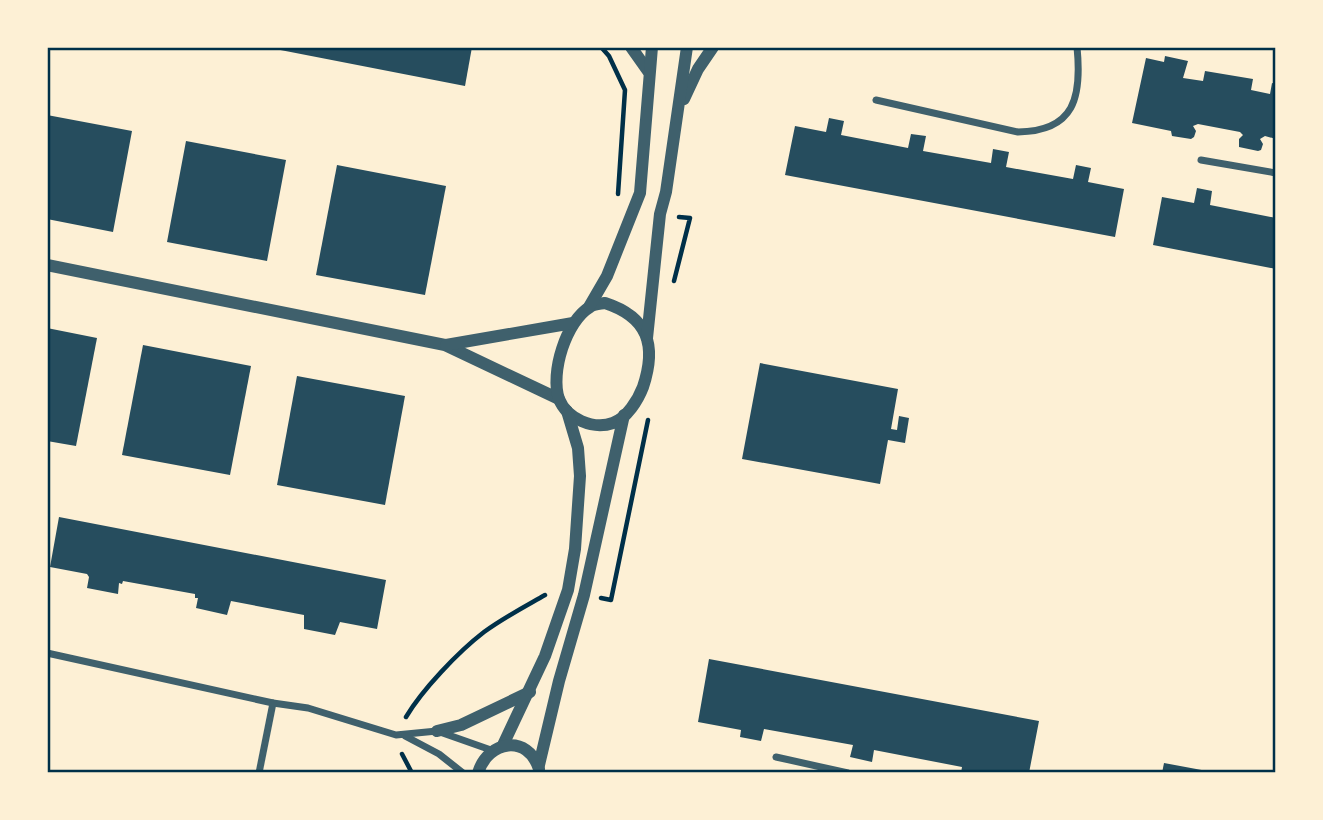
<svg xmlns="http://www.w3.org/2000/svg" width="1323" height="820" viewBox="0 0 1323 820" font-family="Roboto,sans-serif">
<style>
.building{fill:#264d5e}
.lines{fill:none;stroke-linecap:round;stroke-linejoin:round}
.path{stroke:#003049;stroke-width:4.5}
.minor{stroke:#3f606c;stroke-width:7}
.tertiary{stroke:#3f606c;stroke-width:12}
.neatline{fill:none;stroke:#003049;stroke-width:2.5}
</style>
<rect width="100%" height="100%" fill="#fdf0d5"/>
<g class="building">
<polygon points="265,47 472,47 465,86"/>
<polygon points="1165,56 1188,61 1183,78 1203,81 1205,71 1253,79 1251,90 1270,94 1272,83 1276,84 1276,139 1265,136 1260,139 1263,144 1261,150 1258,151 1239,147 1239,139 1243,135 1240,132 1198,124 1193,126 1196,131 1194,137 1191,139 1172,136 1171,131 1132,123 1146,58 1164,62"/>
<polygon points="47,115 132,131 113,232 47,219"/>
<polygon points="829,118 844,121 841,135 908,148 911,134 926,136 923,151 991,163 993,149 1009,152 1006,167 1073,179 1076,165 1091,168 1088,182 1124,189 1115,237 785,175 795,126 826,132"/>
<polygon points="186,141 286,160 267,261 167,242"/>
<polygon points="337,165 446,186 425,295 316,275"/>
<polygon points="1197,188 1212,191 1210,205 1276,218 1276,269 1153,245 1162,197 1194,203"/>
<polygon points="47,328 97,338 76,446 47,441"/>
<polygon points="143,345 251,366 230,475 122,455"/>
<polygon points="760,363 898,389 891,429 897,430 899,416 909,418 905,443 888,440 880,484 742,459"/>
<polygon points="297,376 405,396 385,505 277,485"/>
<polygon points="59,517 386,580 377,629 340,622 335,635 304,629 304,615 231,601 227,615 196,608 198,598 195,598 195,594 123,581 122,584 119,583 118,594 87,588 89,577 87,574 50,567"/>
<polygon points="709,659 1039,721 1029,773 984,771 983,773 961,773 962,767 874,750 872,762 850,757 853,745 764,729 761,741 740,737 741,730 698,722"/>
<polygon points="1164,763 1207,771 1207,773 1162,773"/>
</g>
<g class="lines">
<g class="path">
<polyline points="601,47 609,56 625,90 618,194"/>
<polyline points="674,281 690,218 679,217"/>
<polyline points="601,598 611,600 648,420"/>
<path d="M406,717C422,690 458,652 484,632C503,618 524,607 545,595"/>
<polyline points="402,754 412,773"/>
</g>
<g class="minor">
<path d="M876,100L1018,132C1075,131 1082,97 1077,47"/>
<polyline points="1201,160 1276,173"/>
<polyline points="47,653 273,703 308,708 396,735 437,731 491,750"/>
<polyline points="405,736 439,754 463,773"/>
<polyline points="776,757 848,773"/>
<polyline points="259,773 273,703"/>
</g>
<g class="tertiary">
<polyline points="631,47 648,71"/>
<polyline points="684,99 698,69 713,47"/>
<polyline points="47,265 445,345 559,399"/>
<path d="M605,303C648,317 657,345 643,387C638,400 627,418 613,423C593,430 567,419 559,399C550,373 566,321 590,307C594,304 600,304 605,303Z"/>
<polyline points="589,307 607,276 640,193 652,47"/>
<polyline points="647,338 660,214 666,192 687,47"/>
<polyline points="446,345 573,323"/>
<polyline points="437,731 461,725 530,692"/>
<polyline points="503,745 545,656 568,590 575,549 580,476 578,448 567,411"/>
<polyline points="539,765 559,681 584,595 624,415"/>
<path d="M478,773C488,740 528,734 539,769"/>
</g>
</g>
<rect width="1323" height="820" fill="none" stroke="#fdf0d5" stroke-width="98"/>
<rect x="49" y="49" width="1225" height="722" class="neatline"/>
</svg>
